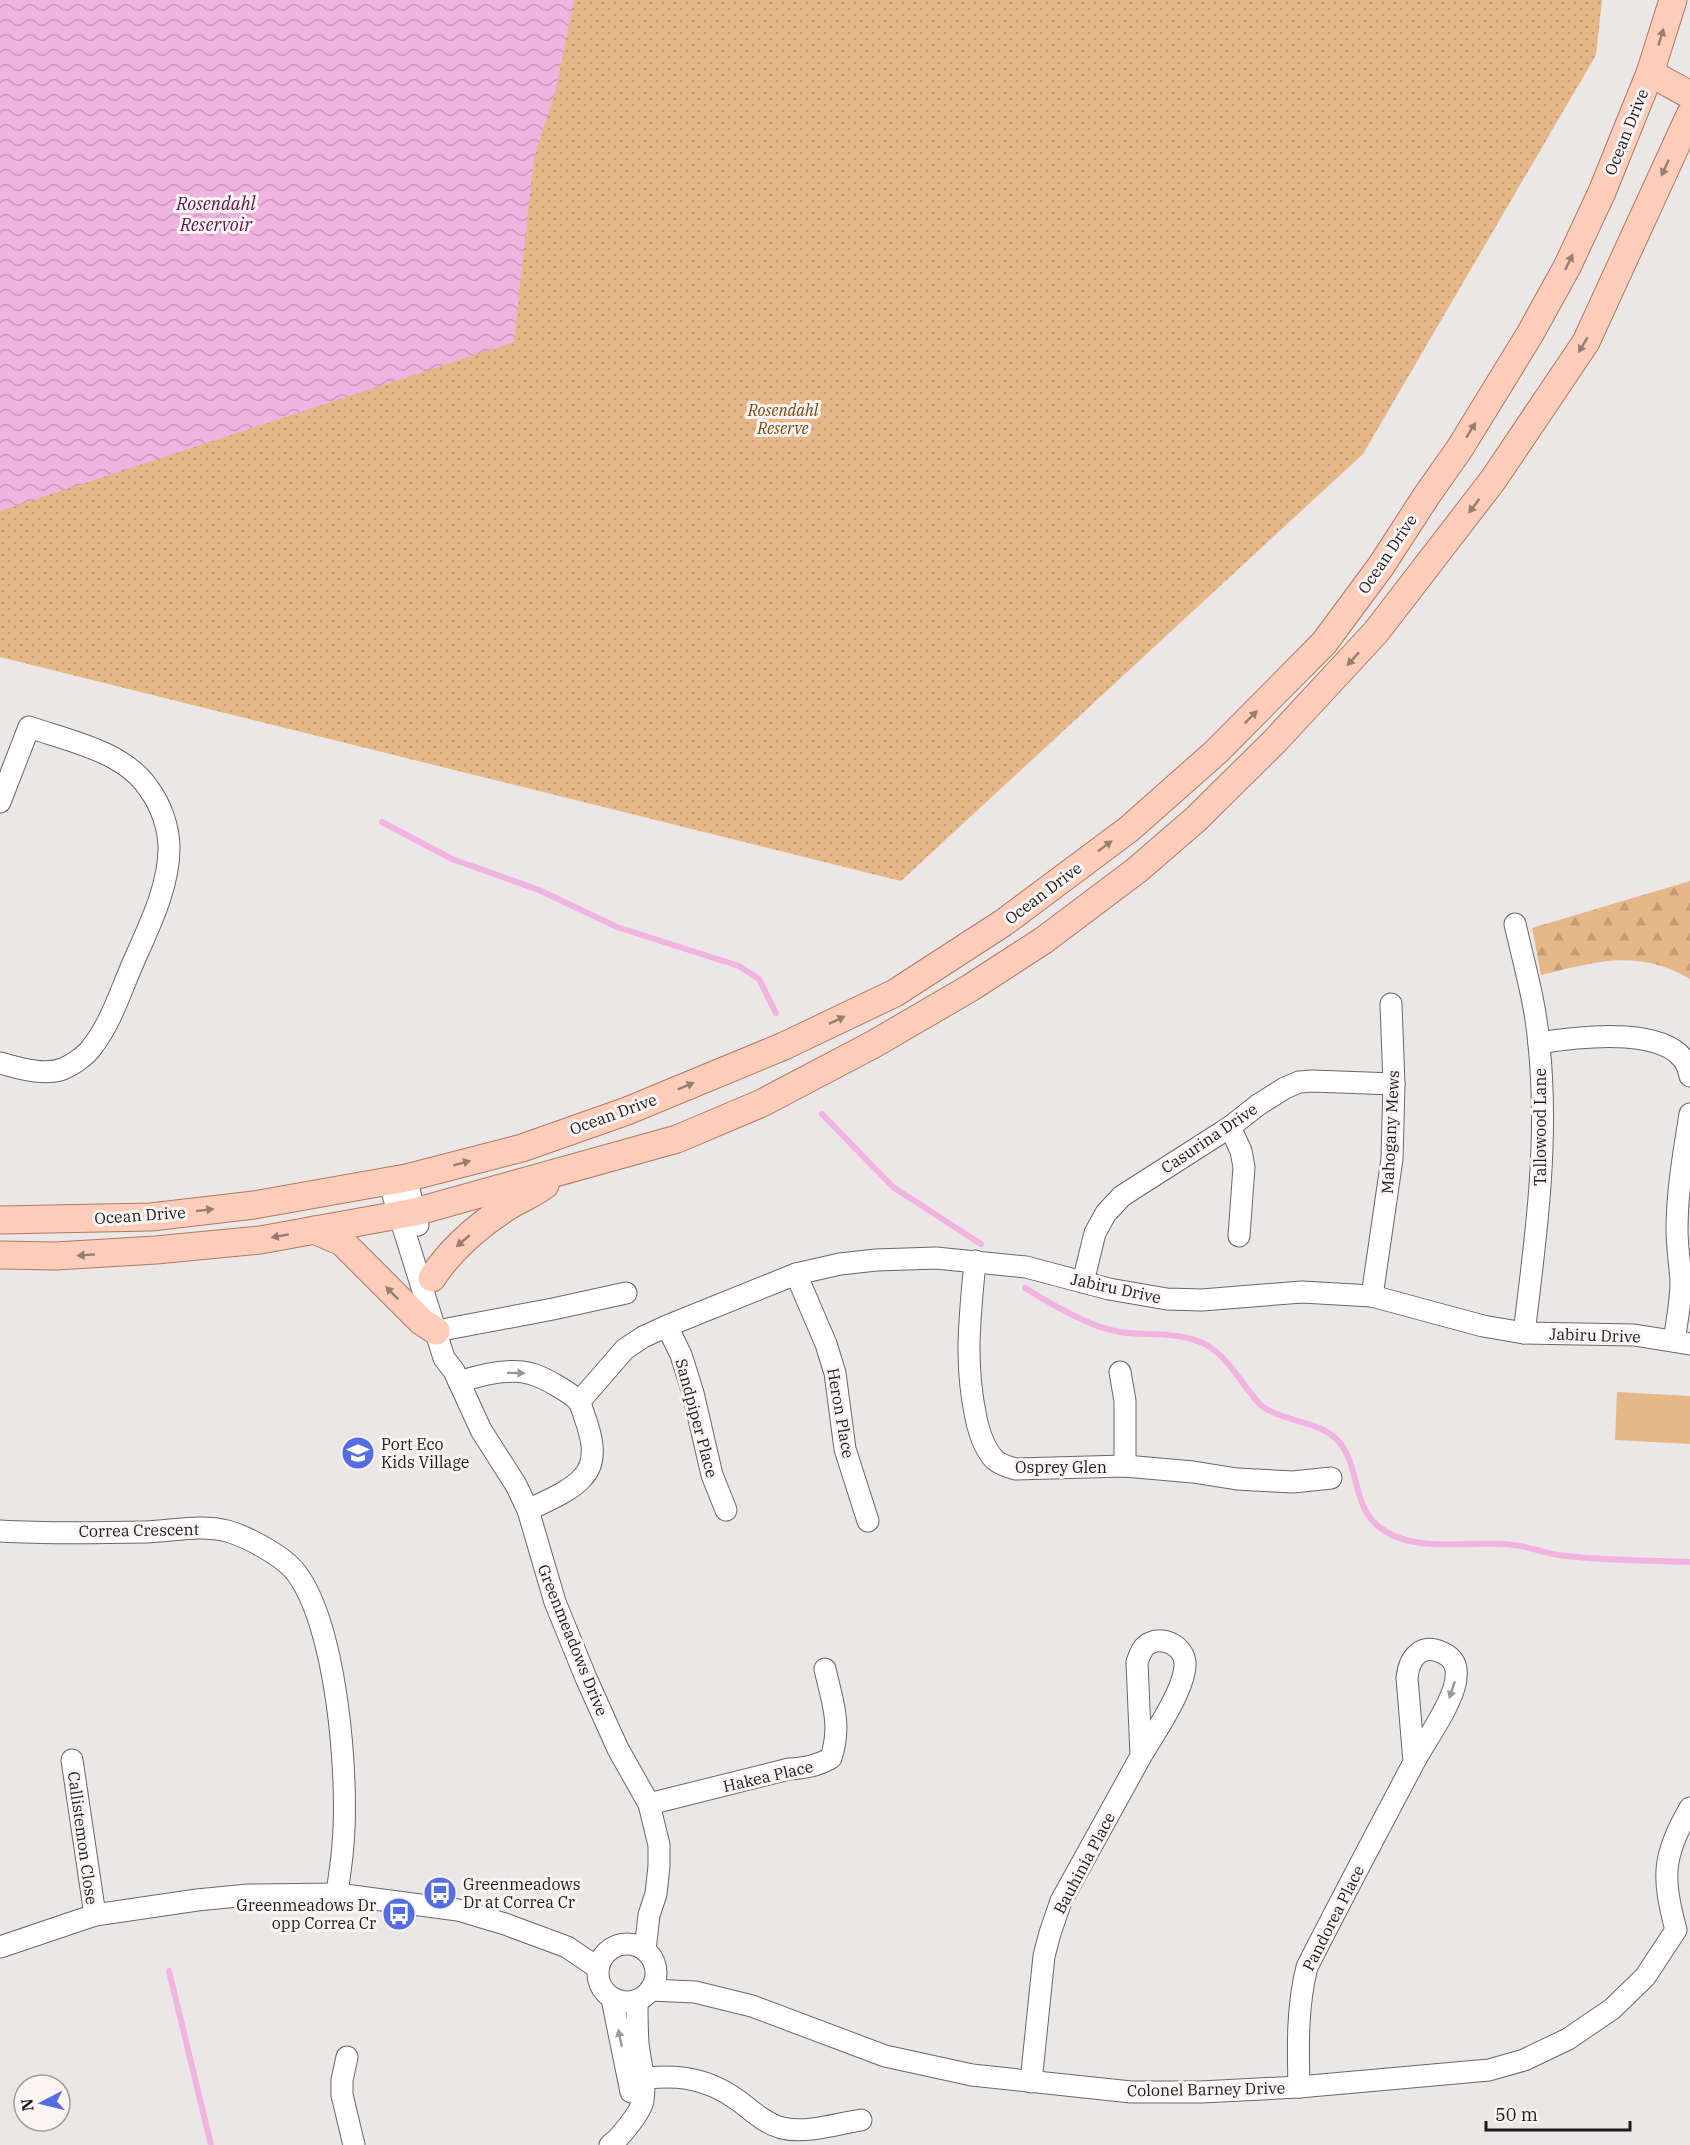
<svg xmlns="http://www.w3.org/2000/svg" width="1690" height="2145" viewBox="0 0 1690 2145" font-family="'IBM Plex Serif',serif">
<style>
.green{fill:#e6b788}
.forest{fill:url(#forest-firs)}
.park{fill:url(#park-dots)}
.water{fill:url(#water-waves)}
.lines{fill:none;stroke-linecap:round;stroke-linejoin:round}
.stream{stroke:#f1b3df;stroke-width:6}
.minor-casing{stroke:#6a6666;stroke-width:23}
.major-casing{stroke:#ae7963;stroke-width:29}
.minor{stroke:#fff;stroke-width:21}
.major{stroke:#fdcdb9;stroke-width:27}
.oneway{fill:#987d72}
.oneway2{fill:#999898}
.labels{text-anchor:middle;stroke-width:6;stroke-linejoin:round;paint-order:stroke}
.street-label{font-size:16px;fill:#1d1b1b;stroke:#faf4f4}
.park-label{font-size:16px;font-style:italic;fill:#794808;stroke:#faf4f4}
.poi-label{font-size:16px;fill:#1d1b1b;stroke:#faf4f4;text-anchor:start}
.water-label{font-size:18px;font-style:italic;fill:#5b154c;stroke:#faf4f4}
</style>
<defs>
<pattern id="forest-firs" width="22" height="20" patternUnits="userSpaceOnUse" patternTransform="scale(1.5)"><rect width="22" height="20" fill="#e6b788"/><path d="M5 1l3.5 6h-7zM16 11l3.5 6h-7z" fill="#c59d75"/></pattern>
<pattern id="park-dots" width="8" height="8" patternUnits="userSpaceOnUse" patternTransform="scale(1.5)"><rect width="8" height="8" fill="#e6b788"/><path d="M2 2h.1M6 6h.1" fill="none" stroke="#c59d75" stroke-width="1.8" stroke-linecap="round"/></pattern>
<pattern id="water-waves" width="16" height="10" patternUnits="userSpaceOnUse" patternTransform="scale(1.5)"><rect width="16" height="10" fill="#f1b3df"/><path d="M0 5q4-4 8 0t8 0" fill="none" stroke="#ce99bf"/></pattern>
</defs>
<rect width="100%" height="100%" fill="#ece7e7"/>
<polygon class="green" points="1617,1392 1690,1396 1690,1444 1615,1440"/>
<path class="forest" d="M1690,881V979C1637,948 1596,962 1541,975L1532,928Z"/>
<polygon class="park" points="0,0 1602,0 1596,55 1363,454 901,881 0,657"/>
<polygon class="water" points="0,0 574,0 556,89 534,158 514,342 0,511"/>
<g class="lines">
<g class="stream">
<polyline points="382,822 452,859 539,890 617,927 739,966 759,979 776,1013"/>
<polyline points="822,1114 893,1187 981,1244"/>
<path d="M1025,1288C1049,1303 1092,1328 1120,1332C1148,1336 1178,1331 1205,1344C1224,1355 1235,1372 1248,1390C1253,1395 1257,1403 1263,1407C1286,1423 1321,1420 1340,1443C1359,1467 1353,1505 1377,1525C1411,1556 1473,1539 1514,1545C1532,1547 1549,1555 1567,1556C1608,1561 1649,1560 1690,1562"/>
<polyline points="169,1971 211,2145"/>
</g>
<defs>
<g id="minor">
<path d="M0,802L29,727C69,741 124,751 149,789C161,805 169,828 169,848C169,890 146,932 130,970C119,996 110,1024 92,1047C86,1056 72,1065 63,1069C42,1076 20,1068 0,1063"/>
<path d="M1515,924C1524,964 1536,1005 1539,1045C1549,1141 1536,1237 1524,1333"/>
<path d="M1539,1043C1576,1037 1683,1022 1690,1076"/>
<polyline points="1230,1127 1241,1151 1244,1167 1239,1236"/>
<polyline points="406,1178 418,1225"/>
<polyline points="389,1182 444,1358 454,1371 481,1430 516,1485 528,1510 555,1602 586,1678 618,1749 649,1804 659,1845 659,1866 656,1894 649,1915 645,1950"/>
<path d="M975,1261C970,1318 964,1361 976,1418C979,1432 985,1450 995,1460C1001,1465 1008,1467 1016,1469L1125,1466L1193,1472L1237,1479L1293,1482L1331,1478"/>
<polyline points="796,1274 826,1344 835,1373 845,1449 868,1521"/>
<polyline points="1083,1282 1095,1233 1106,1213 1122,1196 1230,1127 1258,1105 1285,1088 1299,1082 1312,1081 1394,1084"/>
<polyline points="1372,1296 1392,1159 1394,1084 1391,1004"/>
<polyline points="667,1326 681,1355 693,1393 712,1475 726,1510"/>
<polyline points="447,1329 553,1309 626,1293"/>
<path d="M1674,1341C1677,1321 1681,1301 1681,1281C1680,1264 1677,1247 1677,1230C1677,1191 1684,1152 1690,1114"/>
<polyline points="1120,1372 1125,1401 1125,1466"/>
<path d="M459,1382C480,1375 510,1367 532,1374C543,1377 572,1393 579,1402C581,1405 583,1412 584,1415C591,1434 599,1460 583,1477C570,1492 546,1501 528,1510"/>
<polyline points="579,1402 625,1349 643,1337 667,1326 796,1274 840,1264 876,1260 936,1258 1026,1267 1109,1289 1167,1299 1202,1300 1302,1292 1372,1296 1483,1326 1524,1333 1634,1335 1690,1344"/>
<path d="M0,1531C48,1534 97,1533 146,1532C173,1531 201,1524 227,1531C246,1536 281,1555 294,1570C337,1622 349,1778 343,1844C342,1861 339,1877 337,1894"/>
<polyline points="72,1760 95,1915"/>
<path d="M649,1804L789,1769C805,1768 817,1766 831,1758C842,1724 832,1701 825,1669"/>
<circle cx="627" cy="1973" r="29"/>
<polyline points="0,1947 95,1915 197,1900 248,1895 337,1894 458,1910 505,1924 567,1947 598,1968"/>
<path d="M650,1990L695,1992L752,2006L885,2056L972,2075L1131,2092H1201L1299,2087L1489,2070L1524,2060L1568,2039L1612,2009L1645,1977L1676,1930C1662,1877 1662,1856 1690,1808"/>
<polyline points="612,1999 631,2092"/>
<polyline points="347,2057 342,2080 342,2095 354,2145"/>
<path d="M629,2080C673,2074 703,2075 739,2101C752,2111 766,2124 782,2128C807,2134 836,2124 861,2120"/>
<path d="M1031,2082L1044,1956L1050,1933L1061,1901L1141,1756L1137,1662C1140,1655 1142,1646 1150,1643C1165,1636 1184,1647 1185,1663C1186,1688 1154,1734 1141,1756"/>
<path d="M1299,2087C1298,2046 1297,2006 1307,1967C1341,1900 1376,1834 1411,1768C1424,1742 1445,1716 1454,1688C1458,1674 1458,1660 1443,1653C1421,1642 1409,1658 1407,1678L1414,1762"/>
<path d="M610,2145C619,2139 642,2111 643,2100C646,2081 640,2062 638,2043C637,2029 637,2015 637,2001"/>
</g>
<g id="major">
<polyline points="1650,73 1690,95"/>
<polyline points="0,1220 151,1217 254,1205 406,1178 522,1148 627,1111 784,1046 895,993 1003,923 1129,829 1216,752 1324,643 1381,566 1427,495 1460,448 1530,334 1567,267 1602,192 1650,73 1673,0"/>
<polyline points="314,1230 342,1242 421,1321 436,1331"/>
<polyline points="0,1255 56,1256 156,1250 260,1240 415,1212 677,1139 762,1103 874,1044 970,988 1044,940 1137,870 1196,819 1275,741 1376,632 1493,480 1586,342 1690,115"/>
<path d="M432,1278C451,1249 475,1228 504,1209C517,1200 532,1195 545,1185"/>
</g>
</defs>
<use href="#minor" class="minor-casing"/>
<use href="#major" class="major-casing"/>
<use href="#minor" class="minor"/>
<use href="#major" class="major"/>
</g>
<defs><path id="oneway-solid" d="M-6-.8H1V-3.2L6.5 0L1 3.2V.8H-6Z" transform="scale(1.5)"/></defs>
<g class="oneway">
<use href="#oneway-solid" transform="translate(1661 37) rotate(-73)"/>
<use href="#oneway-solid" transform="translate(1665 168) rotate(115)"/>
<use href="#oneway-solid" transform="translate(1569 262) rotate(-64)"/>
<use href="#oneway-solid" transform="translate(1583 345) rotate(121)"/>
<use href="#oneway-solid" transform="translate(1471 430) rotate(-58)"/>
<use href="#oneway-solid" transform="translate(1474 506) rotate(127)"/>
<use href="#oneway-solid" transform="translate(1353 659) rotate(132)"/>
<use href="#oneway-solid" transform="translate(1251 717) rotate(-45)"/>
<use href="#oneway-solid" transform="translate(1105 846) rotate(-37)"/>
<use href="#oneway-solid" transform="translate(837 1020) rotate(-26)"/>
<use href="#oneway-solid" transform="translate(686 1086) rotate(-23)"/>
<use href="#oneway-solid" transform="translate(462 1163) rotate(-15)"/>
<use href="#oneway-solid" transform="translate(205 1210) rotate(-7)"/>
<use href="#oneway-solid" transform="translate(280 1236) rotate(170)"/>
<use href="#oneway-solid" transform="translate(463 1241) rotate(139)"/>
<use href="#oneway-solid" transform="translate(86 1255) rotate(176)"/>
<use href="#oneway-solid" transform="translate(392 1293) rotate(-135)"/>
</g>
<g class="oneway2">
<use href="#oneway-solid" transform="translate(516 1373) rotate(1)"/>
<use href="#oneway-solid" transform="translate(1452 1690) rotate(108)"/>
<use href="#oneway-solid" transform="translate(620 2038) rotate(-102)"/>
</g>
<defs>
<symbol id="school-disc" viewBox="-11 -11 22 22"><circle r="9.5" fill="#556de2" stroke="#faf4f4"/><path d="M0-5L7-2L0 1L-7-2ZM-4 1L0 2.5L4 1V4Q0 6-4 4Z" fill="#fff"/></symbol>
<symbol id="bus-disc" viewBox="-11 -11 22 22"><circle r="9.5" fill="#556de2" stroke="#faf4f4"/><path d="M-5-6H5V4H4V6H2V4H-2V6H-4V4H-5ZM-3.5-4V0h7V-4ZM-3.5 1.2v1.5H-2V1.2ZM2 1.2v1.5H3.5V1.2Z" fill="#fff"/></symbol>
</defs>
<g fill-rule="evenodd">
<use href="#school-disc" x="339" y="1434" width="38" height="38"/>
<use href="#bus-disc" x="421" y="1874" width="38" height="38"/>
<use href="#bus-disc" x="380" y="1895" width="38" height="38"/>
</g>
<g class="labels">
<g class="street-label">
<text transform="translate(1626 132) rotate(-68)" y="6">Ocean Drive</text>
<text transform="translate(1387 554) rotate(-56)" y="6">Ocean Drive</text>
<text transform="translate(1043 893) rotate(-37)" y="6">Ocean Drive</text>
<text transform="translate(613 1114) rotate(-20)" y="6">Ocean Drive</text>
<text transform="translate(1540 1127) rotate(-90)" y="6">Tallowood Lane</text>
<text transform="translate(1390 1132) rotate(-87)" y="6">Mahogany Mews</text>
<text transform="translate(1209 1138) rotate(-34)" y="6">Casurina Drive</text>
<text transform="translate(140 1215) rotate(-4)" y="6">Ocean Drive</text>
<text transform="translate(1116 1288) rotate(12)" y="6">Jabiru Drive</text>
<text transform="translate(1595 1335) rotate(2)" y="6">Jabiru Drive</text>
<text transform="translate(841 1413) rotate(80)" y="6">Heron Place</text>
<text transform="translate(697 1418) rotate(75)" y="6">Sandpiper Place</text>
<text x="1061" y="1473">Osprey Glen</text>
<text transform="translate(139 1530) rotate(-1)" y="6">Correa Crescent</text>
<text transform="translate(573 1640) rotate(68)" y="6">Greenmeadows Drive</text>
<text transform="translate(768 1776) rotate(-13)" y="6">Hakea Place</text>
<text transform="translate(83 1838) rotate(82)" y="6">Callistemon Close</text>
<text transform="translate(1084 1863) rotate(-62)" y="6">Bauhinia Place</text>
<text transform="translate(1333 1918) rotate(-63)" y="6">Pandorea Place</text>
<text transform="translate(1206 2089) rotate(-1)" y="6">Colonel Barney Drive</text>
</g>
<g class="park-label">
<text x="783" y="416">Rosendahl<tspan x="783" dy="18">Reserve</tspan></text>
</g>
<g class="poi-label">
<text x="381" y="1450">Port Eco<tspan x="381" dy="18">Kids Village</tspan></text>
<text x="463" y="1890">Greenmeadows<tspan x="463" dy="18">Dr at Correa Cr</tspan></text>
<text x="376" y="1911" text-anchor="end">Greenmeadows Dr<tspan x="376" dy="18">opp Correa Cr</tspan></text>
</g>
<g class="water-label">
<text x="216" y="210">Rosendahl<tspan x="216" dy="21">Reservoir</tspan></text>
</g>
</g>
<g transform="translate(42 2103) rotate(263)"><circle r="28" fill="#faf4f4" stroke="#a29d9d" stroke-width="1.5"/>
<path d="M0-4.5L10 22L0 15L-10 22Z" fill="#556de2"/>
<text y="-9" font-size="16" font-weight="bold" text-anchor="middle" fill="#1d1b1b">N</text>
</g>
<path d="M1486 2121v9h144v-9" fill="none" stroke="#1d1b1b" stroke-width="3"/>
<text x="1495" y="2121" font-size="18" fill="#1d1b1b" stroke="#faf4f4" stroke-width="4.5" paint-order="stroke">50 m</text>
</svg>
